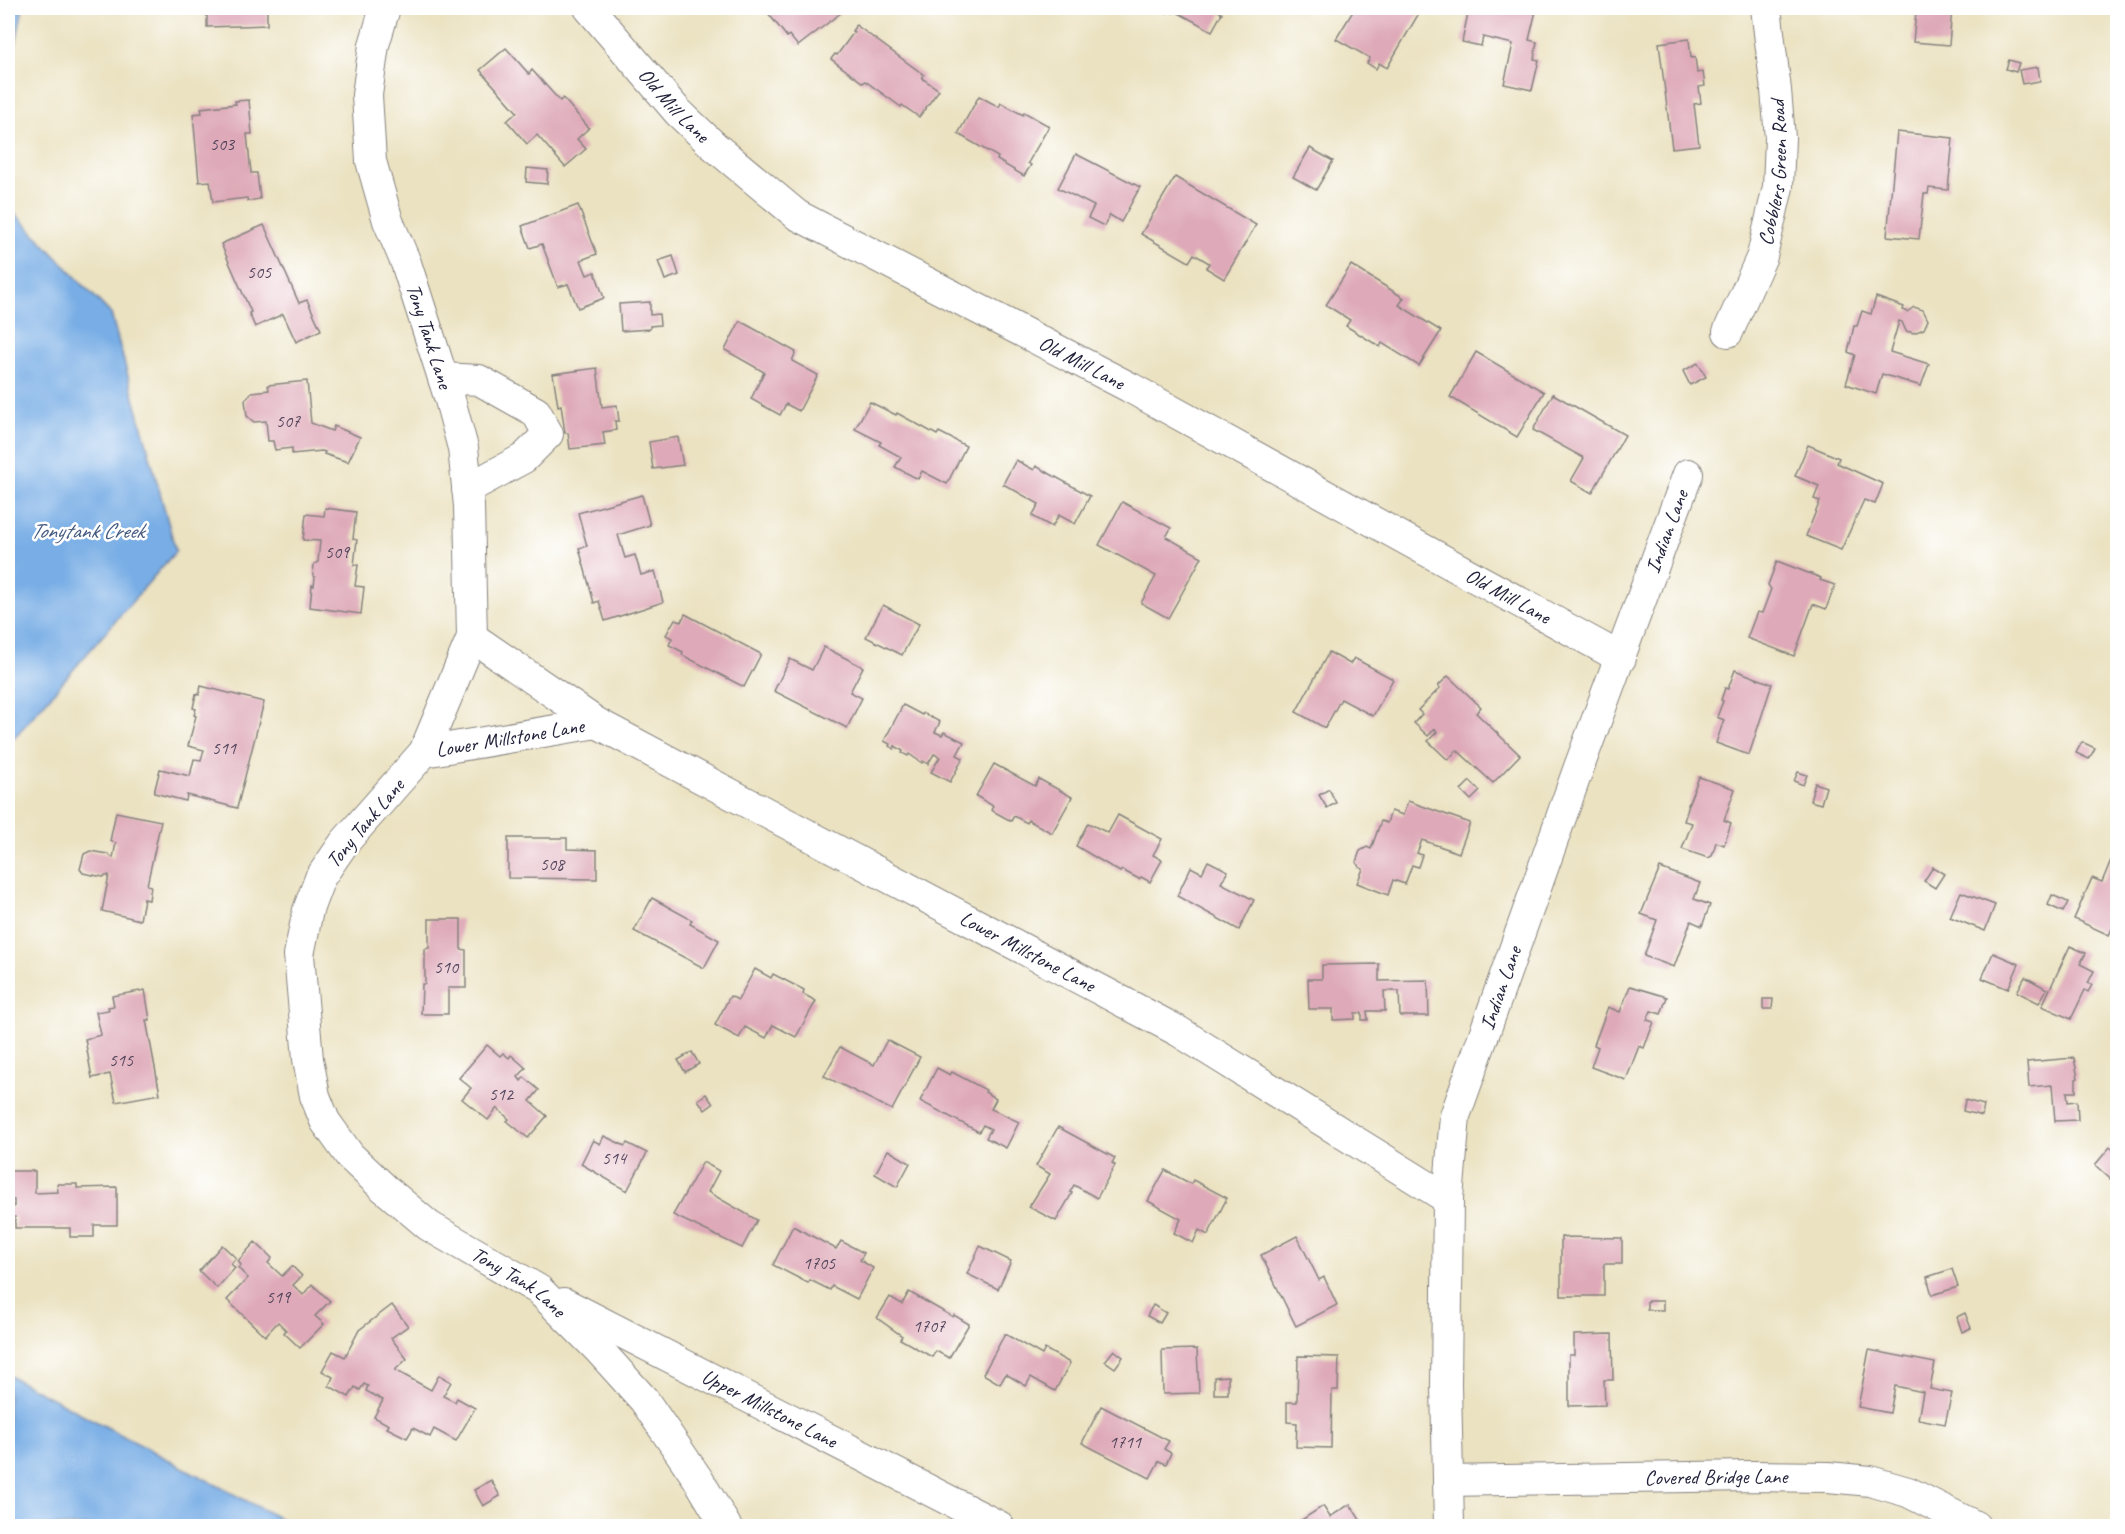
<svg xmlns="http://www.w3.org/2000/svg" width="2125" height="1534" viewBox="0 0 2125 1534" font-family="Caveat,sans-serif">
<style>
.water{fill:#78ade5;stroke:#4d6890;stroke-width:1.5}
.building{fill:#dea9b8}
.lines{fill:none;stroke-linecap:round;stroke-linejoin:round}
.minor-casing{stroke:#86827e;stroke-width:32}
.minor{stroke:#fff;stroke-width:30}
.labels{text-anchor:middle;stroke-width:5;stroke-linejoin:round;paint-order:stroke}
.number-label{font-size:18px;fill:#51445a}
.street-label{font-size:21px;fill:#22223b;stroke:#fff}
.water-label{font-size:22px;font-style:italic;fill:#445a7f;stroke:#fff}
</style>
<rect width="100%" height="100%" fill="#fff"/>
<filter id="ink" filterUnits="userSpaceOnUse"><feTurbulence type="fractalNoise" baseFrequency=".0167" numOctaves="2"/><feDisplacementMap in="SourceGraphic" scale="12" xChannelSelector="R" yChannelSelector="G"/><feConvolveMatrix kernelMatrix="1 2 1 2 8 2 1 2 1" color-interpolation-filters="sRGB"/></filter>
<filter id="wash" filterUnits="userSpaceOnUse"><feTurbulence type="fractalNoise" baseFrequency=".008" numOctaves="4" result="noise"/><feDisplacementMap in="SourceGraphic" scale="24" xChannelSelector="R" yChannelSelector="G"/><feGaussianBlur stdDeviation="1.35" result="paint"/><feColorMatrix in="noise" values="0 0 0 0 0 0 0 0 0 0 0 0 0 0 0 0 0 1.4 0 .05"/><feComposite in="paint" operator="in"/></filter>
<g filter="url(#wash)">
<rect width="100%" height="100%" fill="#ebe2c1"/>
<g class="water">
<polygon points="8,8 23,8 8,80"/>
<polygon points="8,206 111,314 176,551 8,745"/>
<polygon points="8,1375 294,1526 8,1526"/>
</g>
<g id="blocks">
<g class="building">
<polygon points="207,8 267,8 267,25 207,27"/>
<polygon points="764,8 844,8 846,9 798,46 789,35 787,37"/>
<polygon points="1158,8 1213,8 1222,13 1212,31 1175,11 1173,13 1168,10 1167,13"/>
<polygon points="1355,8 1422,8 1387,68 1379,63 1376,69 1367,63 1370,58 1336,39"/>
<polygon points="1469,8 1522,8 1536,11 1529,40 1537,42 1534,59 1539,60 1532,90 1504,84 1513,44 1483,37 1481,46 1462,42"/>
<polygon points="1905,8 1952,8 1949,45 1913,42 1916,12 1905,11"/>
<polygon points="856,25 924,75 922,78 939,90 919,117 902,105 901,107 865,81 863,83 831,59 835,54 837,55 854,32 852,31"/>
<polygon points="1689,39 1691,58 1695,57 1697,73 1703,72 1705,86 1699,87 1701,103 1694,104 1699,145 1672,148 1659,43"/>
<polygon points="506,48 529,74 532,70 560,101 563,98 589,128 577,139 586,149 565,167 537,135 527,144 507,121 517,112 480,70"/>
<polygon points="2009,60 2019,63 2016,72 2006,69"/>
<polygon points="2038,67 2040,81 2022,84 2019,70"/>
<polygon points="979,96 999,107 1001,103 1023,115 1024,112 1049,126 1028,163 1031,165 1024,176 997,160 998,157 958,134"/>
<polygon points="249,100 252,134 247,134 251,173 257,173 260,199 248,201 247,198 213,202 210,181 199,182 193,114 202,113 201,108 236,104 235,101"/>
<polygon points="1897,132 1953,138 1948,190 1929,188 1928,194 1924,194 1919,239 1887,236"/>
<polygon points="1310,148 1333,161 1316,190 1293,177"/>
<polygon points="1076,154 1140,187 1121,222 1110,215 1104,226 1088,218 1094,206 1058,188"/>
<polygon points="527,168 548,170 547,184 526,182"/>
<polygon points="1175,177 1256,225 1224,279 1206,268 1209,263 1194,254 1189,262 1141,234"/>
<polygon points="578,205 597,254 581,260 587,275 595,272 604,298 578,308 568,284 558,287 542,244 530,248 522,226"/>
<polygon points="264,225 299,303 307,300 321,330 296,342 283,314 255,327 249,313 251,312 221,244"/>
<polygon points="673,256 679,275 665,280 658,261"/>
<polygon points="1351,265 1404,298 1399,305 1441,331 1419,366 1382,343 1380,347 1346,326 1350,320 1326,305"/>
<polygon points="1876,297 1904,307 1903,310 1907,312 1914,307 1923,310 1928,320 1924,329 1914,333 1906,331 1902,322 1899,321 1890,352 1929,364 1921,386 1882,374 1876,394 1846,384 1855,355 1848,352 1854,326 1857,326 1862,311 1871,314"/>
<polygon points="650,302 650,315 659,314 660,325 650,326 650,329 621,331 619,304"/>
<polygon points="740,321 796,352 792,361 818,375 799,411 786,404 780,415 751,399 764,372 725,350"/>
<polygon points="1476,352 1544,392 1517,437 1450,397"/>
<polygon points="1698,363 1706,377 1690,385 1683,371"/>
<polygon points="597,368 602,407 617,405 619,421 615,421 616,430 603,432 605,445 570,449 568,433 565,433 561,405 558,406 553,374"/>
<polygon points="307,381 311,423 332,431 334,426 360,437 348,462 324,454 325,452 322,451 292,454 292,448 275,450 273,441 268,441 266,421 254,422 247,416 245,400 252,392 269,390 268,385"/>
<polygon points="1553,394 1625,435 1592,493 1571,481 1584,458 1533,430"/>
<polygon points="870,402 896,415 897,413 937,435 939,432 966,446 947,484 922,471 918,479 895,467 901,457 879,445 881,442 855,429"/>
<polygon points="678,437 683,465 653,469 649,442"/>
<polygon points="1808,445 1839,458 1837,463 1883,484 1875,504 1864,500 1841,550 1806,536 1820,501 1814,499 1819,486 1795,476"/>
<polygon points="1016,460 1034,470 1036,466 1090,496 1075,524 1059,515 1052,527 1032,516 1039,504 1003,484"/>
<polygon points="642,495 650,525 618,535 625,558 635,555 641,575 655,571 663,602 605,621 599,601 594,603 579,548 587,546 578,513"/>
<polygon points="1122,502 1171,528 1166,537 1202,557 1168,618 1141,603 1156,576 1099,545"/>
<polygon points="325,508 356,512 353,539 357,540 354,565 358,565 355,586 364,587 361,614 310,607 312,585 314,586 315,577 313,575 314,564 318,562 320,541 303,540 306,514 324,516"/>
<polygon points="1777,561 1821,578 1820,580 1835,585 1826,609 1813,604 1794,656 1747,638 1757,612 1762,613 1771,589 1768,585"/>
<polygon points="883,605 919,624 902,655 866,637"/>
<polygon points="685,614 761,654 744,687 682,655 683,652 669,645 672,638 666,635 675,619 681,622"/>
<polygon points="824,647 863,667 850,692 862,698 847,728 774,691 790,659 812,670"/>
<polygon points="1329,652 1350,664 1354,658 1393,679 1373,716 1341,699 1325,728 1296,712"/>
<polygon points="1735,670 1772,684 1749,755 1716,743 1724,720 1717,717 1723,701 1721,700 1725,688 1728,689"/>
<polygon points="1448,676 1481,707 1476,713 1520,755 1493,783 1457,750 1448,760 1428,741 1437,732 1435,729 1428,736 1414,723 1422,714 1418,710 1440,688 1438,686"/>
<polygon points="201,686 264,702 237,808 187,795 186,801 154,793 160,769 190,776 194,759 201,760 204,750 188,746 196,716 194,715 196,709 193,708 196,694 199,695"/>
<polygon points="903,705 922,715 923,713 940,722 935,732 942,735 944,732 964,742 957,755 963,758 950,782 931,772 940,757 934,754 928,764 923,761 922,763 909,754 908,756 902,753 903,751 895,746 894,749 889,746 890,744 884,741"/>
<polygon points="2082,742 2095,748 2089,759 2076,753"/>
<polygon points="994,764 1035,786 1039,779 1072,797 1052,833 1028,820 1027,823 1014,816 1011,821 991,810 993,806 976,796"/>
<polygon points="1798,772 1807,775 1803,785 1794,781"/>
<polygon points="1699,777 1735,789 1724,820 1731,823 1724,845 1716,842 1712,856 1708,858 1682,849 1692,823 1684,821 1689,805 1688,805"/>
<polygon points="1470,781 1480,791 1471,800 1461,790"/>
<polygon points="1815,783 1826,787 1821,804 1810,801"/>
<polygon points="1329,789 1336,803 1327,808 1319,795"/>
<polygon points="1408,801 1470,823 1459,853 1422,840 1417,853 1422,855 1418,867 1412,865 1405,884 1393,880 1388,895 1357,883 1363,869 1359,867 1356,862 1360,851 1367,847 1371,849 1381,821 1387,823 1391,811 1403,815"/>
<polygon points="116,812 161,821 147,885 151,886 149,900 144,899 140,920 102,911 109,875 103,877 83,873 80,869 84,854 90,851 108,854 113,858 116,843 110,841"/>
<polygon points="1118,815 1162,839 1153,855 1162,860 1150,882 1141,877 1139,879 1122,870 1120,872 1076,846 1088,823 1108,833"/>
<polygon points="508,838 567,838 567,849 597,850 597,879 508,878"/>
<polygon points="2111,860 2118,863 2118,916 2109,935 2074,919 2092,878 2102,882"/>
<polygon points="1208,861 1228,871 1221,883 1254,900 1239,930 1177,896 1191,867 1202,873"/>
<polygon points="1933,867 1944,874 1935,888 1924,881"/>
<polygon points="1660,868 1700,883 1694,899 1710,905 1702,926 1691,921 1674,967 1644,956 1657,920 1641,914"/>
<polygon points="1961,892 1995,905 1985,931 1950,917"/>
<polygon points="2052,895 2068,902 2063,912 2048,905"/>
<polygon points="652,898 692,920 690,924 719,940 704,968 634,931"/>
<polygon points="429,919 461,919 461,949 466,950 466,988 448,988 448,1014 421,1014 422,984 425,984 425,949 429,948"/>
<polygon points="2070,946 2086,953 2080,964 2094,971 2088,983 2092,985 2088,992 2085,990 2071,1019 2042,1006"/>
<polygon points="1993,953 2019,964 2008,989 1982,978"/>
<polygon points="1379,964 1379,981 1428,980 1429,1016 1400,1016 1399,991 1384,991 1385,1011 1367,1011 1368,1020 1362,1020 1362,1013 1355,1013 1355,1019 1333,1020 1333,1009 1309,1009 1308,979 1322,979 1322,965"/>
<polygon points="755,969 771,978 773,974 804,990 803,994 816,1001 796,1037 773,1025 766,1038 745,1027 739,1038 715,1025 730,996 738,1000"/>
<polygon points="2025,977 2047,989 2039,1003 2017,992"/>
<polygon points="1630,986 1667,997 1661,1014 1651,1011 1647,1020 1654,1022 1644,1048 1639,1046 1626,1080 1591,1067 1598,1047 1594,1045 1608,1007 1620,1012"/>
<polygon points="145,990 150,1020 146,1020 160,1094 116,1102 110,1074 92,1078 85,1039 101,1035 96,1012 109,1010 108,1007 114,1006 112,996"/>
<polygon points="1763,999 1773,999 1772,1009 1763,1009"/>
<polygon points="887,1040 920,1057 892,1110 824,1076 840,1047 874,1065"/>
<polygon points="487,1045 500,1056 503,1053 509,1058 511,1055 526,1068 518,1077 521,1081 524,1077 539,1090 530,1101 547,1116 528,1138 507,1121 509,1119 497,1108 488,1120 462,1099 471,1088 459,1078"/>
<polygon points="692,1052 699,1064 685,1072 678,1060"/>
<polygon points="2074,1058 2078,1078 2076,1079 2076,1092 2067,1092 2068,1102 2077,1101 2078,1120 2055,1121 2052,1085 2029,1087 2027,1062"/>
<polygon points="937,1068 950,1075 952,1072 986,1090 985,1092 996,1099 991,1109 1019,1122 1006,1148 986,1138 991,1129 983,1125 979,1132 920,1101"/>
<polygon points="706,1094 713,1104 705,1110 698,1100"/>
<polygon points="1965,1100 1984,1105 1982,1116 1963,1111"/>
<polygon points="1058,1127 1115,1158 1112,1163 1115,1165 1097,1198 1074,1185 1070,1192 1072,1193 1056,1221 1029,1207 1050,1174 1036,1166"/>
<polygon points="604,1136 625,1146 627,1143 647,1153 627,1191 581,1164 593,1140 600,1144"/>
<polygon points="2110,1147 2118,1154 2118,1186 2095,1165"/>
<polygon points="888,1150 910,1163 897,1187 875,1174"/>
<polygon points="703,1162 719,1171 708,1192 757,1220 742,1248 673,1215"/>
<polygon points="1165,1170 1191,1184 1193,1180 1227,1198 1208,1235 1199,1230 1193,1243 1174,1233 1181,1219 1148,1201"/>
<polygon points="8,1171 35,1171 35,1193 58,1192 57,1184 77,1184 77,1188 117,1187 117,1225 94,1225 94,1237 70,1237 70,1228 15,1228 15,1217 8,1217 8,1207 14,1207 14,1200 8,1200"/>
<polygon points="793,1226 836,1249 841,1241 864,1253 860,1260 873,1268 857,1299 832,1286 830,1290 810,1280 808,1283 773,1265"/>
<polygon points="1297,1236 1319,1280 1324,1277 1337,1305 1296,1326 1261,1255"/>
<polygon points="1561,1237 1622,1238 1622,1264 1604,1264 1604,1296 1561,1296"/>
<polygon points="255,1242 272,1258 268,1263 282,1276 292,1266 302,1276 293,1285 303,1295 312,1284 330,1301 315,1316 324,1324 300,1348 284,1333 286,1330 278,1322 265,1336 227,1300 248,1278 238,1268 241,1265 238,1261"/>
<polygon points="222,1245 236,1258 231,1264 235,1268 217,1288 199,1271"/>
<polygon points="980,1246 1011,1261 998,1289 967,1274"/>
<polygon points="1952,1269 1958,1287 1932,1295 1927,1277"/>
<polygon points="909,1292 953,1317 954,1315 969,1324 949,1358 936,1351 932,1357 900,1339 902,1336 877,1318 890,1297 902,1304"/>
<rect x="1647" y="1301" width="16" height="9"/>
<polygon points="392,1305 408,1326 391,1338 407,1359 395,1370 431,1390 439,1375 451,1382 443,1396 455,1402 457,1398 475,1408 456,1441 434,1429 430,1437 413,1428 407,1438 387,1428 389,1425 374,1417 383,1400 366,1391 368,1386 364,1384 360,1390 355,1387 349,1397 329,1386 333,1377 322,1371 333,1351 345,1357 359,1330"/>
<polygon points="1153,1305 1166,1313 1160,1323 1147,1316"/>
<polygon points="1965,1313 1971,1328 1962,1332 1957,1317"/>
<polygon points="1005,1334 1042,1355 1045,1349 1070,1363 1055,1391 1031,1377 1026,1386 1006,1374 1000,1384 983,1374"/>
<polygon points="1612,1334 1613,1380 1604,1380 1605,1405 1569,1406 1569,1355 1574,1355 1574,1335"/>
<polygon points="1197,1349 1199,1393 1163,1394 1162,1350"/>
<polygon points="1114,1350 1123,1357 1115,1368 1105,1361"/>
<polygon points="1869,1350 1935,1363 1930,1389 1952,1393 1945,1424 1918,1419 1923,1392 1895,1386 1890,1413 1858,1407"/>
<polygon points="1298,1356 1339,1357 1338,1390 1332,1390 1331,1448 1296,1447 1297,1423 1287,1422 1287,1402 1297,1402"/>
<polygon points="1228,1376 1228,1394 1214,1394 1214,1377"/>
<polygon points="1101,1406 1169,1441 1164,1449 1171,1453 1166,1464 1159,1461 1150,1478 1082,1443"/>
<polygon points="491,1480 500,1496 483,1506 474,1490"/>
<polygon points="1350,1504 1364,1526 1303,1526 1300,1521 1323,1506 1330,1517"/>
</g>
</g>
</g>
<g filter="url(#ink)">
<use href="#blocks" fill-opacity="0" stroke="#86827e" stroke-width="1.5"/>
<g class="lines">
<defs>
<g id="minor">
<path id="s1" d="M385,8L374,45L367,95L371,161L388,221L406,263L450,400L463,448L469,506L472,637L424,752L344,843L320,878L308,910L299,955L308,1059L315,1096L325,1121L350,1156L384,1188L429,1226L539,1290L599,1350L644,1400L698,1479L726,1526"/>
<path id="s2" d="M589,8L678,112L714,146L797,215L1129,387L1621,658"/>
<path id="s3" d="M1728,332L1762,256L1778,187L1780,138L1776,90L1766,8"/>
<polyline points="443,378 479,380 536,412 548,434 524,458 467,489"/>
<path id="s4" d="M472,637L597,723L1178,1031L1448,1199"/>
<path id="s5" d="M424,752L597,723"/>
<path id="s6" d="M564,1303L999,1526"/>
<path id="s7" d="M1448,1481L1752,1476L1828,1477L1870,1481L1908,1492L1975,1526"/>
<path id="s8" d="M1449,1526L1446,1385L1448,1199L1455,1116L1579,767L1688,474"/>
</g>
</defs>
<use href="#minor" class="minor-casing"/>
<use href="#minor" class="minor"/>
</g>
</g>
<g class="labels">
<g class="number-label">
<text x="222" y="150">503</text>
<text x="259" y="278">505</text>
<text x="288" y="427">507</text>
<text x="337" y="558">509</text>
<text x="224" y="754">511</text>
<text x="552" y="870">508</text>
<text x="446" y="973">510</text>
<text x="121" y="1066">515</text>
<text x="501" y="1100">512</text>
<text x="614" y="1164">514</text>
<text x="819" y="1269">1705</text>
<text x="278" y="1303">519</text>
<text x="929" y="1332">1707</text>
<text x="1125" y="1448">1711</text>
</g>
<g class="street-label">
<text dy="7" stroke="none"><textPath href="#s2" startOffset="129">Old Mill Lane</textPath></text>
<text dy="7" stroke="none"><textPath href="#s3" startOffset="168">Cobblers Green Road</textPath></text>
<text dy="7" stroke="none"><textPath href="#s1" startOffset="340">Tony Tank Lane</textPath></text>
<text dy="7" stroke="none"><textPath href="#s2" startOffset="615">Old Mill Lane</textPath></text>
<text dy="7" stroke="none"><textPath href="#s8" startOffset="1032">Indian Lane</textPath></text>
<text dy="7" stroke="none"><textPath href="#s2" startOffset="1101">Old Mill Lane</textPath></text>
<text dy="7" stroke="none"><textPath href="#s5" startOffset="87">Lower Millstone Lane</textPath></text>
<text transform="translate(365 823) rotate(-50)" y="7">Tony Tank Lane</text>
<text dy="7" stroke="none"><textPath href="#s4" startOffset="639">Lower Millstone Lane</textPath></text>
<text dy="7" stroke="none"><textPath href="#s8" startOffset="546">Indian Lane</textPath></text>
<text dy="7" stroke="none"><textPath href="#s1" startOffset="1438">Tony Tank Lane</textPath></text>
<text dy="7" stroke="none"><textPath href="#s6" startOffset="231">Upper Millstone Lane</textPath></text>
<text dy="7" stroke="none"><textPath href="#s7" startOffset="268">Covered Bridge Lane</textPath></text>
</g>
<g class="water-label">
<text x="87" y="538">Tonytank Creek</text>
</g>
</g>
<rect width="2125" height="1534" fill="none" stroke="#fff" stroke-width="30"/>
</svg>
